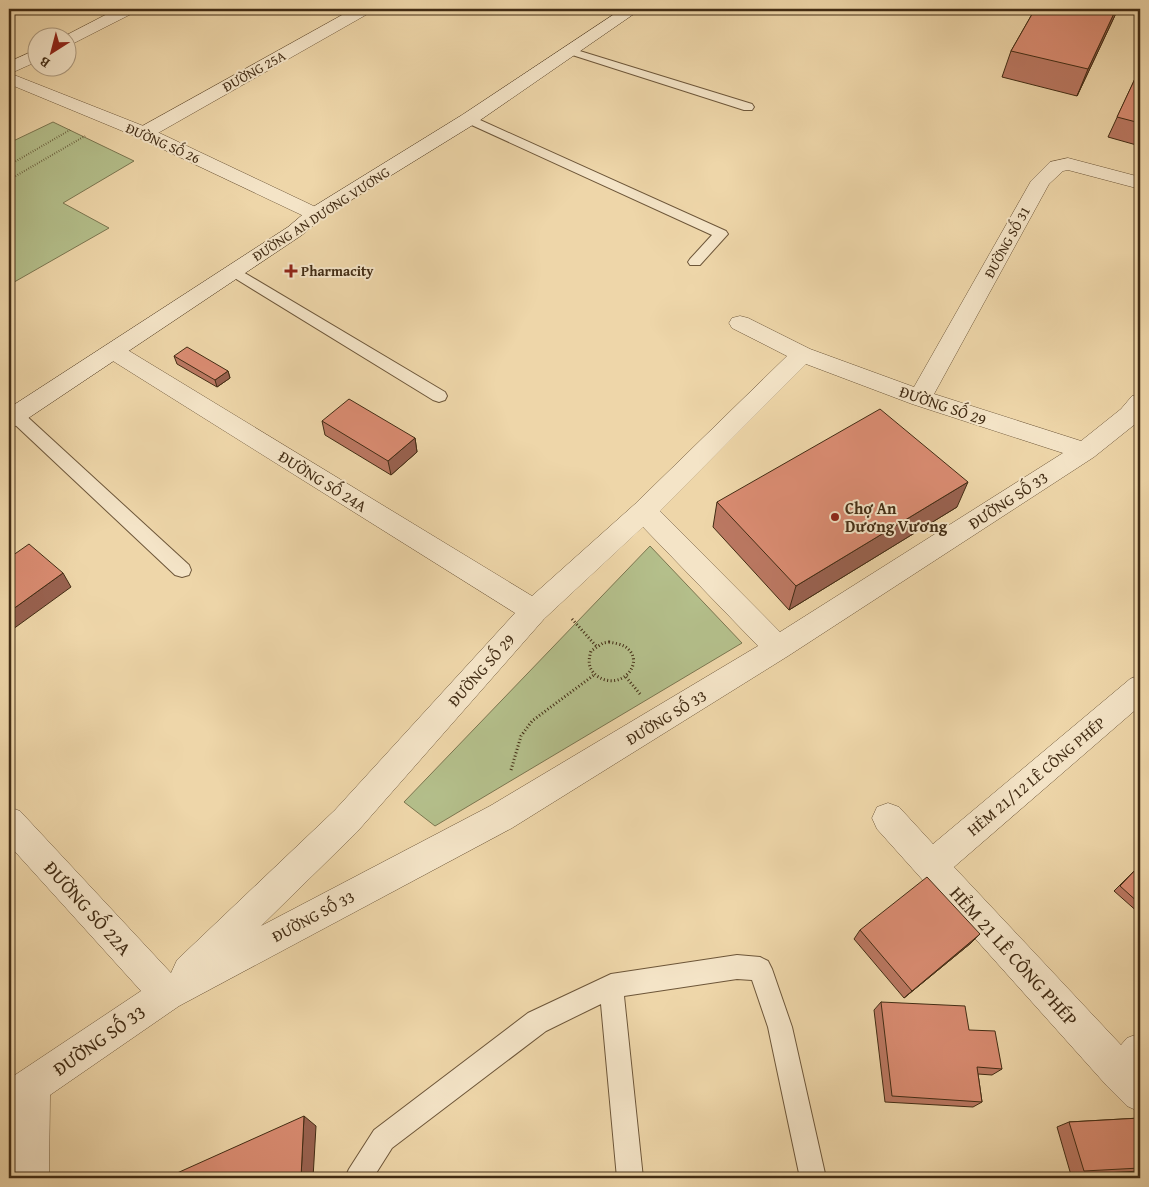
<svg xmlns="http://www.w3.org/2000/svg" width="1149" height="1187" viewBox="0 0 1149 1187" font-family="'Gentium Book Plus',serif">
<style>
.green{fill:#b4bf8b;stroke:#7b7650}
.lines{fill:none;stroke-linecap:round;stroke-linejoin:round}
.service-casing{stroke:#6d5639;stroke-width:2}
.minor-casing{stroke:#6d5639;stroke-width:1}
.tertiary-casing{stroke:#6d5639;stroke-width:1}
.secondary-casing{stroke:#422c14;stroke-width:1}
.path-far1{stroke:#422c14;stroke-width:2;stroke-dasharray:0.5 2;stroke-linecap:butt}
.path{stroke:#422c14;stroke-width:3;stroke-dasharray:1 2.5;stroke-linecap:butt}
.service{fill:#f4e4c7;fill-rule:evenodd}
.minor{fill:#f4e4c7;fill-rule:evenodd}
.tertiary{fill:#f4e4c7;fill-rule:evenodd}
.secondary{fill:#f4e4c7;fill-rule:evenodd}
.wall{fill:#bb7862;stroke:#422c14}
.shaded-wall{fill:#996250;stroke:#422c14}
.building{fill:#da8c72;stroke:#422c14}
.poi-dot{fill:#8f2418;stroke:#f4e4c7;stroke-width:2}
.labels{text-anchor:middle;stroke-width:4;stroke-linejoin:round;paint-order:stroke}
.far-street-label{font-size:14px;fill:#422c14;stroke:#f4e4c7}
.far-poi-label{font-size:14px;font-weight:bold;fill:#422c14;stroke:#f4e4c7;text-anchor:start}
.street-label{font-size:16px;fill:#422c14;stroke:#f4e4c7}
.poi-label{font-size:16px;font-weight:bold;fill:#422c14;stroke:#f4e4c7;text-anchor:start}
.near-street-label{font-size:19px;fill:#422c14;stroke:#f4e4c7}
</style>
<rect width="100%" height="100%" fill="#eed6a9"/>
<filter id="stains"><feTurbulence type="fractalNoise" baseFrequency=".004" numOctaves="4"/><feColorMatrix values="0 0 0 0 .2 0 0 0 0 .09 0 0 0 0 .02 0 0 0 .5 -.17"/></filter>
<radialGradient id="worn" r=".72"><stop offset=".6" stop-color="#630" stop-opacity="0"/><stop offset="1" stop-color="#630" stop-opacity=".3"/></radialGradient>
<g class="green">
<polygon points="53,122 134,161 63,203 109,228 9,285 9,143"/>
<polygon points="650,546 742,643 435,826 404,802"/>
</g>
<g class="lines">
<defs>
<g id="service">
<polygon points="570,48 752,104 754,107 752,110 744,110 566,53 564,51"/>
<polygon points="469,115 726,231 728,234 700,265 690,265 688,262 690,259 712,235 465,122 463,119 465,116"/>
<polygon points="233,266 445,392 447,396 445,400 439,402 433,400 228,274 226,271 228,268"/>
<polygon points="15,409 21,411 189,565 191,570 189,575 182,577 175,575 9,419 9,411"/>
<polygon points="737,955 760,957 768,961 772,969 792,1027 826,1178 800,1178 768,1027 752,980 737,979 624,996 643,1178 617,1178 601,1004 546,1031 392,1148 373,1178 345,1178 349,1169 374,1130 528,1013 611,974"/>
</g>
<g id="minor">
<polygon points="117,9 137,9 135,12 74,43 68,44 68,38 61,38"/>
<polygon points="353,9 373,9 371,12 151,137 144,139 137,137 135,133 137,129"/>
<polygon points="38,49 38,61 9,74 9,62"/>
<path d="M1068,158L1140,177V189L1068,170L1063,171L1049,184L934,394L1081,441L1121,409L1132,396L1140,394V419L1139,421L1094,457L788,656L512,828L179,1006L50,1095L49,1178H11L13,1118L9,1120V1079L141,991L9,845V807L20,811L171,973L177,960L335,810L515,613L105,356L102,351L105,346L113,343L121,346L532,596L635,504L787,356L732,328L729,323L732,318L740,316L748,318L810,349L914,387L1031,181L1050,162ZM806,364L912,404L1063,453L780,632L660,511ZM643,527L758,646L490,806L261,926L357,832L544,619Z"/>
<polygon points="1140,675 1140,706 954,867 1121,1045 1127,1038 1140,1033 1140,1112 1127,1106 1107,1086 877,829 872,818 877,807 888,803 899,807 933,844 1130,679"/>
</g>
<polygon id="tertiary" points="9,73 151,129 322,210 325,214 322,218 315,220 308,218 137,137 9,84"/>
<polygon id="secondary" points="622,9 641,9 476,123 322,218 302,235 18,425 9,428 9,408 288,227 308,210 462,115"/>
</defs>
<use href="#service" class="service-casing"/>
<use href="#minor" class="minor-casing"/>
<use href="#tertiary" class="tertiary-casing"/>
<use href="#secondary" class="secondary-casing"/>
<g class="path-far1">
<polyline points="9,165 70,130"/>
<polyline points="9,180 85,136"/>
</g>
<g class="path">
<polyline points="572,619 597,647"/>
<path d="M609,642C614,643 620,644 624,646C648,660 622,693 597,676C588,669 588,661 591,651L603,643Z"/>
<polyline points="626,677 640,694"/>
<polyline points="511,770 521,736 532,721 594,675"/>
</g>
<use href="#service" class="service"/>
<use href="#minor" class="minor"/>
<use href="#tertiary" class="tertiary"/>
<use href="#secondary" class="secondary"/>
</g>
<g class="wall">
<polygon points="1035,9 1118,9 1077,96 1002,77 1011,51"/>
<polygon points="1140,68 1140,146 1108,137"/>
<polygon points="174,356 228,371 230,378 217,387 177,364"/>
<polygon points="322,421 415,438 417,452 391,475 325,435"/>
<polygon points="717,502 957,507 789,610 713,527"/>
<polygon points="1140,865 1140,914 1114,891"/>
<polygon points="860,930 971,943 904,998 854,939"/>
<polygon points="881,1002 969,1030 1002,1069 992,1075 978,1074 982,1102 973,1107 885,1102 874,1010"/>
<polygon points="1140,1118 1140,1171 1071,1175 1057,1127 1069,1122"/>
</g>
<g class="shaded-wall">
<polygon points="1116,9 1118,9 1077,96 1088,69"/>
<polygon points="228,371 230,378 217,387 215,380"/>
<polygon points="415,438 417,452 391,475 388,461"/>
<polygon points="968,482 957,507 789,610 796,586"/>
<polygon points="63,573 71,587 9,632 9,612"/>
<polygon points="980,934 971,943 904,998 912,991"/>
<polygon points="304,1116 316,1126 313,1178 301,1178"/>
</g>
<g class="building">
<polygon points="1035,9 1116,9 1088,69 1011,51"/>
<polygon points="1140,68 1140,123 1117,117"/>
<polygon points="187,347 228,371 215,380 174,356"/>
<polygon points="349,399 415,438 388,461 322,421"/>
<polygon points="880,409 968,482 796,586 717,502"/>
<polygon points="29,544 63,573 9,612 9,558"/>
<polygon points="1140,865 1140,904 1120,886"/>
<polygon points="927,877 980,934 912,991 860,930"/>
<polygon points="881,1002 965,1006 969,1030 995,1031 1002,1069 977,1067 982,1102 892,1096"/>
<polygon points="304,1116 301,1178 166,1178"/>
<polygon points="1140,1118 1140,1168 1084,1171 1069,1122"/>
</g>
<g class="poi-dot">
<path d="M288.5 263.5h5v5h5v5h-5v5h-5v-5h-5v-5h5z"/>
<circle cx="835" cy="517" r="5"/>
</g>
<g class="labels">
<g class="far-street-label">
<text transform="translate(254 71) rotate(-29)" y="5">ĐƯỜNG 25A</text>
<text transform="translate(163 143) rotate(24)" y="5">ĐƯỜNG SỐ 26</text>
<text transform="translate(321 214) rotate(-33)" y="5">ĐƯỜNG AN DƯƠNG VƯƠNG</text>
<text transform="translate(1007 242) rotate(-61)" y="5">ĐƯỜNG SỐ 31</text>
</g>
<g class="far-poi-label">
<text x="301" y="276">Pharmacity</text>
</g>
<g class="street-label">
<text transform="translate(943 405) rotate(19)" y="6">ĐƯỜNG SỐ 29</text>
<text transform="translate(323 481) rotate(32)" y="6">ĐƯỜNG SỐ 24A</text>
<text transform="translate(1008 500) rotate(-33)" y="6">ĐƯỜNG SỐ 33</text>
<text transform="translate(481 670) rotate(-48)" y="6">ĐƯỜNG SỐ 29</text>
<text transform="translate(666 717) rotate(-31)" y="6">ĐƯỜNG SỐ 33</text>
<text transform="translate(1036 776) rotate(-40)" y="6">HẺM 21/12 LÊ CÔNG PHÉP</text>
<text transform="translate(313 916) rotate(-28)" y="6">ĐƯỜNG SỐ 33</text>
</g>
<g class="poi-label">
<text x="845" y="514">Chợ An<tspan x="845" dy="18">Dương Vương</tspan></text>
</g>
<g class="near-street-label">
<text transform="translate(88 908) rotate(48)" y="7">ĐƯỜNG SỐ 22A</text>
<text transform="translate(1014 956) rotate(48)" y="7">HẺM 21 LÊ CÔNG PHÉP</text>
<text transform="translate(99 1040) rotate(-35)" y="7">ĐƯỜNG SỐ 33</text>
</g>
</g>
<rect width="1149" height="1187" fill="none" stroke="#eed6a9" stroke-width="30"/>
<rect x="10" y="10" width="1129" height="1167" fill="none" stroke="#422c14" stroke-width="2.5"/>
<rect x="15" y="15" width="1119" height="1157" fill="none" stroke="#422c14"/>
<g transform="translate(52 52) rotate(216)"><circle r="24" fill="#f4e4c7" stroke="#ad9a7f"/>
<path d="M0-4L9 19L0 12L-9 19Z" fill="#8f2418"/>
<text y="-8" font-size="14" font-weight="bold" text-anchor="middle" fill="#422c14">B</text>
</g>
<rect width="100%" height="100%" filter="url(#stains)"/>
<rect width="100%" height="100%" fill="url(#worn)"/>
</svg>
